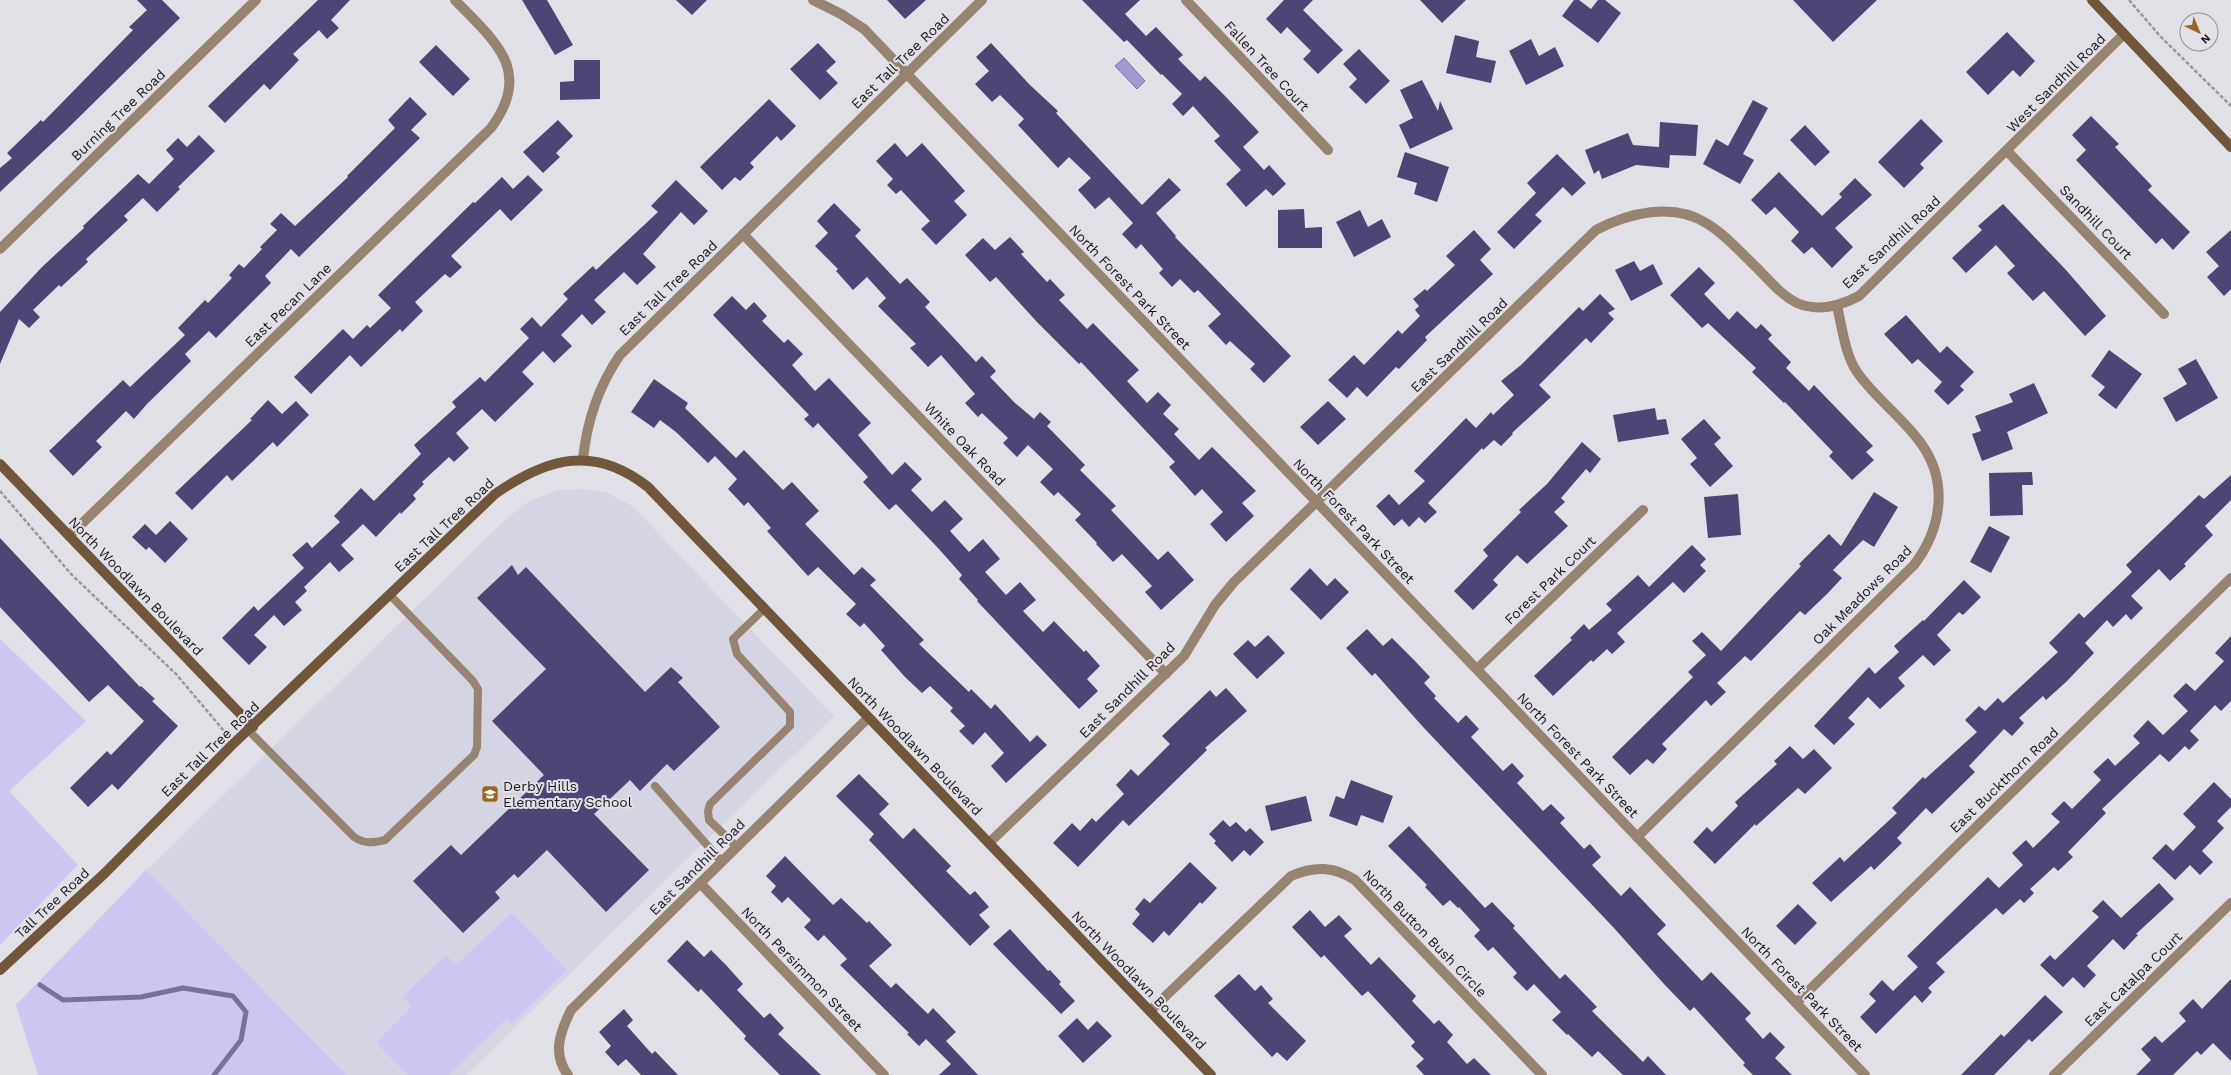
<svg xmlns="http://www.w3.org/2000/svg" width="2231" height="1075" viewBox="0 0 2231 1075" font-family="'Work Sans',sans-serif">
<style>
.built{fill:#d5d4e2}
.green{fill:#cbc6f2}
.water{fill:#a199d1;stroke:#78729a}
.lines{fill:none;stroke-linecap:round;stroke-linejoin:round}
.stream{stroke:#78729a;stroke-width:5}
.building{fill:#4e4576}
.path{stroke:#98979d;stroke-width:2.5;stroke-dasharray:4 2;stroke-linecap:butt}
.lane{stroke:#968370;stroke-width:8}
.street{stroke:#968370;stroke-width:10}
.secondary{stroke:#71573a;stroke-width:10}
.labels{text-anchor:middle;stroke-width:4;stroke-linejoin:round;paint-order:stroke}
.street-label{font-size:14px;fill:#18171a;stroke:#e1e0e7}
.poi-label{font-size:14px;fill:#18171a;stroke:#e1e0e7;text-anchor:start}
</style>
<rect width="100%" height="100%" fill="#e1e0e7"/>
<polygon class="built" points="583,489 608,493 632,506 834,716 466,1075 340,1075 146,871 505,520 529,501 558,490"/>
<g class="green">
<polygon points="0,639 86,721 9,791 78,865 0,945"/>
<polygon points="146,870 346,1075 38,1075 16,1005"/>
<polygon points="512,913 567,970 512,1023 507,1018 449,1075 408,1075 376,1043 412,1006 403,997 446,955 456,965"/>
</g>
<polygon class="water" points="1124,58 1145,81 1137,89 1115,66"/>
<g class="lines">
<polyline class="stream" points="40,985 63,1000 141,997 183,988 233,996 246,1012 241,1040 214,1075"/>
</g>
<g class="building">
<polygon points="137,0 162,0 180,18 66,130 0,192 0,168 12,158 7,153 41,120 43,122 133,30 129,27 147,10"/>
<polygon points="318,0 350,0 331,20 339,28 327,39 319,30 293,54 299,60 270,90 264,84 225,123 208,106"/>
<polygon points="522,0 547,0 573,45 555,55"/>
<polygon points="676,0 707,0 692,15"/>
<polygon points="887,0 926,0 905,19"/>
<polygon points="1082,0 1140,0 1125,14 1146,36 1156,27 1183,55 1178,59 1200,81 1205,76 1226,97 1259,132 1243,147 1264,170 1269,165 1286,184 1273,196 1266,189 1246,207 1226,184 1241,170 1214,141 1220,136 1193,106 1183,116 1172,104 1182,94 1162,74 1161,75 1127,40 1124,42"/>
<polygon points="1284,0 1313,0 1303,10 1343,50 1318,74 1303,59 1311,51 1287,27 1281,34 1266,19"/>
<polygon points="1420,0 1466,0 1442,23"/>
<polygon points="1574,0 1579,0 1591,9 1598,0 1605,0 1621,13 1598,43 1562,16"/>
<polygon points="1793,0 1877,0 1833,42"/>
<polygon points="2007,32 2035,61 2020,77 2013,70 1988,95 1966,72"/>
<polygon points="1455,35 1479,41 1476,57 1496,61 1491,83 1446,73"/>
<polygon points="1531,39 1539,56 1555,47 1564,66 1526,85 1509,51"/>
<polygon points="818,43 836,62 826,71 838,83 820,100 790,69"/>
<polygon points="991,43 1030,85 1058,111 1056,113 1142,205 1169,178 1181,190 1156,213 1176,236 1175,237 1291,356 1264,383 1250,369 1255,364 1230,341 1226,345 1208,326 1221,314 1198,290 1194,293 1180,279 1172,287 1159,273 1163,269 1141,244 1136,249 1122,234 1133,223 1109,197 1095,209 1078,190 1091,178 1069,157 1058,168 1018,125 1024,119 1000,95 992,102 975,84 989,71 976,57"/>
<polygon points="436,45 470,79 453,96 419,62"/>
<polygon points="1359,49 1390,81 1366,104 1349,87 1357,79 1343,64"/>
<polygon points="574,60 600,60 600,99 560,100 560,82 574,81"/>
<polygon points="1422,80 1438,111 1440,101 1453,129 1410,149 1399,125 1413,118 1400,90"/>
<polygon points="410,97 427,114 411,130 420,138 299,257 291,249 265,276 271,283 216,338 209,331 185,354 191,361 147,404 134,419 126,411 96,441 102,447 73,476 49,451 123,380 130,387 185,335 178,328 205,300 208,303 232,278 229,275 239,264 244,268 262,249 260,247 277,230 270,224 281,213 295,226 348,177 347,176 395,128 388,120"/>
<polygon points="769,99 796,126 781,141 777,136 750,163 754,167 740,181 735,177 722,190 700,167"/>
<polygon points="1753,100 1768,108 1743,154 1754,160 1740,184 1703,164 1716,139 1728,146"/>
<polygon points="2091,116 2119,144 2115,147 2152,186 2148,190 2190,232 2173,250 2162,238 2156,244 2076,160 2086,150 2072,135"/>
<polygon points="1921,119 1943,141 1920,164 1924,168 1904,188 1878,162"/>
<polygon points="558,120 573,136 556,153 560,157 543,173 523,152"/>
<polygon points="1660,122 1698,125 1696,156 1670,155 1669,168 1636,165 1602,179 1599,170 1594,174 1585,150 1628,133 1633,145 1659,147"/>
<polygon points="1805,125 1830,152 1815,166 1790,140"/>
<polygon points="199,135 215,151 178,187 180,189 157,212 143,198 124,216 128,220 86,259 88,262 61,287 59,285 33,310 40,317 29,328 19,319 0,364 0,312 42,267 84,228 83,226 138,174 149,184 174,159 166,150 178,138 187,147"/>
<polygon points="895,143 907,157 922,143 965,191 954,201 967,215 936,245 921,229 930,221 901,190 896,194 887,185 893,179 876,161"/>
<polygon points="1405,152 1449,167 1437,202 1414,194 1417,183 1397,177"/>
<polygon points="1557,154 1586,183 1572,196 1563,187 1535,215 1542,221 1514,249 1497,232 1536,193 1527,183"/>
<polygon points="1779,172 1822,216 1842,197 1839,194 1855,178 1872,195 1835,228 1853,247 1832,268 1812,247 1804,254 1791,241 1799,232 1775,207 1766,215 1751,200"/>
<polygon points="528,175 543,190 511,221 500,209 451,256 462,267 450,278 445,274 415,302 423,311 402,332 400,329 361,367 350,355 311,394 294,377 343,329 353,339 367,325 370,328 391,308 378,295 473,202 475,203 502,177 513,189"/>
<polygon points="676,180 708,211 694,225 681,212 643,254 656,267 637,285 624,272 594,300 606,312 592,325 582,314 561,335 572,346 554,363 543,351 522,372 534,384 495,422 482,409 456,433 469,448 454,462 449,457 422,482 424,484 413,495 416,499 401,514 400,512 376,537 363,524 341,545 354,559 339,572 330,562 304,587 307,591 295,602 302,610 284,626 274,615 254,635 267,647 249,665 222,638 254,606 258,611 304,568 292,555 307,542 312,548 340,522 334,516 361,488 374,501 421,454 414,445 456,407 452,402 480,377 485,382 529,338 520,329 532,317 541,327 568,299 563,294 593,266 596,270 658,212 651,206"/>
<polygon points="834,203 861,230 855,236 900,284 907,278 930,302 925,307 976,362 982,356 996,371 990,377 1015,403 1034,419 1040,412 1051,422 1047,426 1085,465 1080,470 1116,506 1111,510 1158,560 1168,551 1194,580 1161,610 1145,592 1152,586 1122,554 1113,562 1096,544 1097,543 1075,520 1081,514 1058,492 1054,496 1040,482 1053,469 1028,445 1017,457 1003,443 1008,438 982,413 978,417 965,403 975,394 941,355 928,367 910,348 916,344 878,306 886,298 867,277 853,290 836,271 838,269 815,246 828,233 817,221"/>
<polygon points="2003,204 2066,270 2106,316 2085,336 2044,291 2033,301 2007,273 2015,266 1996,245 1966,273 1952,258 1982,230 1978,226"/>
<polygon points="1304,209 1305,228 1322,227 1322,248 1278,248 1278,210"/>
<polygon points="1360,210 1368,227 1382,219 1391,237 1354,257 1336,222"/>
<polygon points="1474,230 1491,249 1480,260 1493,274 1425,337 1427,340 1399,369 1396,367 1367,397 1357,387 1347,398 1328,380 1354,355 1364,365 1398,330 1402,334 1420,316 1415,310 1419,306 1413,299 1425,289 1427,291 1455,265 1446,256"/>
<polygon points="2231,230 2231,289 2224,296 2207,277 2219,266 2206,252"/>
<polygon points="1010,237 1024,252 1021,254 1047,282 1050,279 1065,295 1059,300 1087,329 1093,323 1139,370 1127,381 1147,403 1158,392 1171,405 1163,414 1179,429 1174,434 1199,460 1212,447 1256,491 1242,503 1254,516 1226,542 1210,524 1223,512 1202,489 1195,496 1169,467 1175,462 1081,362 1079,364 1037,322 996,277 990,282 965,255 983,238 995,250"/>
<polygon points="1634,261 1640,271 1653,264 1663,284 1631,301 1615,270"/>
<polygon points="1699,267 1715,283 1704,294 1729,320 1737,311 1756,329 1761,324 1772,335 1768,339 1791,362 1786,368 1809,391 1814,385 1873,446 1866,452 1874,460 1852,480 1829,456 1833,452 1785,402 1784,403 1752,372 1756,368 1708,323 1702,328 1670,295"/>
<polygon points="1600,294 1615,309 1608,313 1614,319 1591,343 1586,338 1539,385 1551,397 1512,433 1513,434 1501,446 1494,440 1483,450 1482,448 1428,503 1437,512 1425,523 1419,517 1409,527 1402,519 1394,526 1376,506 1389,494 1399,505 1425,481 1414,471 1466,418 1476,428 1491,412 1493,415 1514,395 1501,381 1521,365 1579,307 1583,311"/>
<polygon points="732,296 746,310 754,302 767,316 762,321 784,343 788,339 803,354 792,365 815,391 829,378 871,423 858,435 892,475 905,462 922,479 911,490 932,512 945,500 963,519 950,531 969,552 983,539 1000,559 985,572 1006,595 1020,582 1036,600 1023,611 1043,632 1054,621 1084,652 1086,650 1100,666 1087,679 1098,691 1079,709 977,601 978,600 959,579 962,575 938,548 896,504 889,510 863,482 868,477 818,423 813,428 804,419 809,415 713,315"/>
<polygon points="1906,315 1940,353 1947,346 1974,372 1960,386 1964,390 1948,405 1934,391 1942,382 1918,359 1912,364 1884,334"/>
<polygon points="2109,350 2142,374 2116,409 2098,395 2105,387 2091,376"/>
<polygon points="2196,359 2218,398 2176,422 2163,398 2187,384 2178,369"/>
<polygon points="654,379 688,403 685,408 736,458 744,450 783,490 792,482 819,511 805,524 854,575 862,567 876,580 870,585 924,640 919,644 969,692 971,689 991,709 995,704 1030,742 1037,735 1047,745 1006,783 991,766 1004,753 985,732 973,745 959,731 965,726 950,711 953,708 930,686 922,693 905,677 881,650 885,646 864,623 860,627 846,614 856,604 818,567 808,576 767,531 771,528 748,502 744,506 728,489 737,479 715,456 708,463 676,432 660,420 654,428 631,412"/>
<polygon points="2034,383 2048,413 2007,432 2013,449 1982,461 1972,434 1981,431 1975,416 2013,402 2009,394"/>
<polygon points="268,400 282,414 296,401 309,415 277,447 273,442 232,481 227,475 192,510 175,493 252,420 250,419"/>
<polygon points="1328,401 1346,419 1318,445 1300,427"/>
<polygon points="1655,408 1657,420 1666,419 1669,434 1618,442 1613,415"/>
<polygon points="1704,419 1721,438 1714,444 1733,466 1710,487 1690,464 1697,458 1681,439"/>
<polygon points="1582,442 1601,459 1590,473 1586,469 1561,498 1565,502 1554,512 1568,526 1527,564 1517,555 1493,580 1498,585 1473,610 1454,591 1488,556 1483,550 1521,512 1519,510 1547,484"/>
<polygon points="2032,472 2033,485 2022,485 2023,515 1990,516 1989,473"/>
<polygon points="2231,475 2231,500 2205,526 2213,535 2184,564 2186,566 2170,581 2159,569 2131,596 2143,608 2131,620 2126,614 2113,627 2107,620 2085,643 2094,653 2066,682 2046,700 2043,696 2019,718 2024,723 2012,736 2004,729 1969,766 1975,772 1932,814 1926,808 1897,838 1902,843 1874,870 1871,866 1831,902 1812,883 1840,857 1844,862 1897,813 1892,808 1923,777 1925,779 1977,732 1965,720 1979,706 1985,711 1998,698 2003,703 2058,652 2049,643 2079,613 2084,618 2132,572 2126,565 2199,495 2204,499"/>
<polygon points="1874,492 1898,507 1874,547 1863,540 1833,570 1842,578 1828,593 1805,615 1800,611 1751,661 1745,656 1717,683 1726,692 1711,706 1706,700 1662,744 1667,749 1653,764 1647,759 1630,775 1612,757 1693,677 1688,672 1706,655 1692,641 1702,632 1721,651 1801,566 1799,564 1829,534 1841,546"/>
<polygon points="1738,494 1741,535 1708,538 1704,497"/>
<polygon points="170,521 188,539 165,563 149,547 146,550 132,537 145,524 156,535"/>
<polygon points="1989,526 2010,537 1991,573 1970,562"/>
<polygon points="0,538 140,687 141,686 155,699 152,701 178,726 118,790 112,784 88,807 70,788 107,751 111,755 144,721 108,685 89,702 0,607"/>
<polygon points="1692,545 1706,559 1700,565 1706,571 1684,593 1673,582 1617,633 1625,642 1612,654 1607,649 1593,662 1591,660 1553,696 1534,676 1572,640 1570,638 1584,624 1589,630 1612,610 1606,604 1638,575 1649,587"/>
<polygon points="512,565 518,575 526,567 645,692 671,667 683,678 678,682 720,727 674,771 667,764 640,791 630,780 594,814 649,870 606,912 547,850 518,878 514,874 495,892 500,898 463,933 413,881 451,845 461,855 544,775 492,721 546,669 477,598"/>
<polygon points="1310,568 1327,586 1335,578 1349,592 1321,620 1290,589"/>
<polygon points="1964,580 1981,597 1963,615 1959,612 1937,635 1951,650 1934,666 1923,655 1898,678 1905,686 1880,709 1868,697 1848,718 1855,724 1834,745 1814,726 1869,667 1875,674 1899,652 1894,646 1923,620 1924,621"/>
<polygon points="1367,629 1383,646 1392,638 1415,661 1430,677 1424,683 1436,696 1434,698 1458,723 1466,715 1479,729 1471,737 1503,771 1512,763 1524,776 1517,783 1543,811 1551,804 1565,818 1560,823 1584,849 1590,844 1601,857 1592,865 1621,896 1630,887 1666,925 1657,934 1702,981 1711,972 1751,1013 1745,1019 1763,1039 1770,1032 1785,1047 1775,1058 1792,1075 1753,1075 1743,1065 1745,1063 1694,1007 1690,1011 1664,984 1614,928 1424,728 1375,673 1372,676 1346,648"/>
<polygon points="1268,635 1285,653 1257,679 1233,654 1248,640 1255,647"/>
<polygon points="2231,636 2231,701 2221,711 2215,705 2190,731 2199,740 2189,750 2185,746 2169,762 2160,754 2102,809 2106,813 2068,852 2073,857 2058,871 2054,867 2030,889 2034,893 2024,903 2020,899 2003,915 1996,908 1936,963 1945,972 1928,988 1932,992 1922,1003 1915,995 1876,1034 1860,1017 1876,1001 1869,994 1882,980 1893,991 1918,967 1907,956 1988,877 1999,888 2023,865 2012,853 2026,840 2033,848 2060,822 2051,814 2064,801 2072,809 2101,780 2093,772 2108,758 2115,766 2140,743 2133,736 2148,720 2163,735 2188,711 2173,696 2186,683 2195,691 2224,661 2215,653"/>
<polygon points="1226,688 1247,711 1205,748 1207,750 1129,826 1123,820 1078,867 1053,843 1072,823 1080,831 1092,818 1096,822 1124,794 1116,785 1131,769 1138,776 1170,744 1162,736 1210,690 1216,697"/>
<polygon points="1790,746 1803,759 1814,749 1832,768 1805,794 1798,788 1756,826 1755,824 1715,864 1693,842 1707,827 1712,832 1738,806 1735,802 1777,764 1774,761"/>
<polygon points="859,774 889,804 879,814 903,839 914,828 951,866 946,871 970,895 975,891 989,907 979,915 990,927 970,946 869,840 874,834 836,796"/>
<polygon points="1351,780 1393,796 1383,823 1361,815 1357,826 1329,816 1336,796 1344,799"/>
<polygon points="2214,782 2231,799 2231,807 2217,821 2224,828 2202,851 2213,862 2200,875 2190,865 2175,880 2152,858 2166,844 2173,851 2196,827 2183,814"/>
<polygon points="1306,796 1312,821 1271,831 1265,806"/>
<polygon points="1223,820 1230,827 1236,822 1246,832 1250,828 1264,842 1250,856 1244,850 1232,862 1214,843 1216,841 1209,834"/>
<polygon points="1409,826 1485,908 1492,902 1515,926 1513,928 1560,979 1565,974 1597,1007 1592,1011 1643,1062 1648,1056 1666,1075 1623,1075 1598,1051 1592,1057 1568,1034 1567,1035 1552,1020 1561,1012 1534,984 1527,991 1513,977 1517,973 1493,947 1488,951 1474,936 1480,930 1459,907 1458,908 1450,900 1443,906 1425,887 1427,885 1388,846"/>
<polygon points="785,856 833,905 841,898 867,923 869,921 892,945 869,966 891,988 896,983 928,1014 933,1008 956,1032 946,1041 978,1075 939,1075 951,1064 926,1039 919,1046 907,1034 909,1033 840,965 847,959 824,935 818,941 804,927 811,920 788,897 782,903 771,892 776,886 766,876"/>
<polygon points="1190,862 1217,888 1202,904 1200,902 1169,936 1164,931 1153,943 1132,924 1140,914 1135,909 1144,898 1150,903"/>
<polygon points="2159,883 2174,899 2136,934 2138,935 2124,950 2113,939 2087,966 2096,975 2084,988 2073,977 2063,987 2040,965 2050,955 2055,960 2099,917 2092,911 2103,900 2121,918"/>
<polygon points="1798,904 1817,923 1795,945 1776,926"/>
<polygon points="1310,910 1325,927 1339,915 1352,929 1344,936 1371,965 1379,957 1416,996 1412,1001 1434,1024 1439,1020 1453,1035 1447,1042 1467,1064 1474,1058 1491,1075 1424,1075 1416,1066 1424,1059 1411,1046 1415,1042 1368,991 1362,996 1324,955 1321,958 1292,927"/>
<polygon points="1010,929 1048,971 1050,970 1061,982 1059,984 1075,1001 1061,1014 993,944"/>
<polygon points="687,940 704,957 711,950 726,965 743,984 737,990 764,1018 770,1013 784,1028 778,1034 821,1075 780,1075 744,1039 746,1036 701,989 698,992 667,961"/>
<polygon points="1239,974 1255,991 1261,985 1273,999 1268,1003 1306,1041 1287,1061 1277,1052 1272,1057 1214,996"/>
<polygon points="2231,979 2231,1061 2213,1043 2201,1055 2197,1051 2173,1075 2136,1075 2151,1060 2141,1049 2155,1036 2162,1043 2186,1021 2179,1013 2193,999 2202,1009"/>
<polygon points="2045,995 2063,1012 2032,1042 2029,1039 1994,1075 1961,1075 2001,1034 2004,1037"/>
<polygon points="624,1009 633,1020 627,1026 652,1054 655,1051 678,1075 641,1075 626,1059 618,1066 605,1052 611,1046 599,1032"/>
<polygon points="1077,1018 1088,1030 1097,1021 1112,1036 1083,1063 1058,1036"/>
</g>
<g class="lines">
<g class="path">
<polyline points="2129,0 2160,36 2231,106"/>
<polyline points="0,491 71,574 176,674 224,731"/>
</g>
<g class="lane">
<path d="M249,731L354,837C365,844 372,843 385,840L474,755L477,747L478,689L473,681L390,595"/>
<polyline points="655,786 722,862"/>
<polyline points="737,847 709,820 708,811 710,804 790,726 790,712 737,654 733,639 764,609"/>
</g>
<g class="street">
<polyline points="813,0 841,14 864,29 1865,1075"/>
<polyline points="1186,0 1328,150"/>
<polyline points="2007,151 2164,314"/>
<polyline points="743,234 1166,674"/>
<polyline points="0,249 256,0"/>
<path d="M583,459C587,420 598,387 620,355L982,0"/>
<path d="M69,536L491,128C534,70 494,41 455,0"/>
<polyline points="1477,669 1643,510"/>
<path d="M1637,837L1914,565C1942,528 1949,481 1920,442C1902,417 1875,398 1857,372C1845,355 1842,326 1837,306"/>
<path d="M989,843L1184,656L1215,605L1234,582L1596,230C1628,213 1673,202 1706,223C1725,234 1740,252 1756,267C1769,280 1781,295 1797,303C1818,312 1840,306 1859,296L2124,34"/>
<polyline points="700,883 884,1075"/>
<polyline points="1796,1003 2231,578"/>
<path d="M1150,1011L1291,876C1314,866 1334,866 1355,880L1542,1075"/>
<path d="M568,1075C552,1054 560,1032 571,1010L868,718"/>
<polyline points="2054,1075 2231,903"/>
</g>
<g class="secondary">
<polyline points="2092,0 2231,147"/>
<polyline points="0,464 253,727"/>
<path d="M0,970L105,873L232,745L495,494C547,458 594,444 648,487L1211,1075"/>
</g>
</g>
<defs>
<symbol id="school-square" viewBox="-11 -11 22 22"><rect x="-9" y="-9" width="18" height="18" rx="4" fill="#9b651f" stroke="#e1e0e7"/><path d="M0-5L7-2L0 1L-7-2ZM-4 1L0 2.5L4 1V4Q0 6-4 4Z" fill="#fff"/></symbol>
</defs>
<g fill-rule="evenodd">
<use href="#school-square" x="480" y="784" width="20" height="20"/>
</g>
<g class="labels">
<g class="street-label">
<text transform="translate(900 61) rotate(-44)" y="5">East Tall Tree Road</text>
<text transform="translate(1267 66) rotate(47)" y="5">Fallen Tree Court</text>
<text transform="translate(2056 83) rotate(-45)" y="5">West Sandhill Road</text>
<text transform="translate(118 115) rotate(-44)" y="5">Burning Tree Road</text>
<text transform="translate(2096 222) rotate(46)" y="5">Sandhill Court</text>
<text transform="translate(1891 242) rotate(-43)" y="5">East Sandhill Road</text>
<text transform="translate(1130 287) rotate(46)" y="5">North Forest Park Street</text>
<text transform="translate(668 288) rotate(-44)" y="5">East Tall Tree Road</text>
<text transform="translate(288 305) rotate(-44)" y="5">East Pecan Lane</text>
<text transform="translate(1459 345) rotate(-44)" y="5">East Sandhill Road</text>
<text transform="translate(965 444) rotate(46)" y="5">White Oak Road</text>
<text transform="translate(1354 521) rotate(46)" y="5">North Forest Park Street</text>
<text transform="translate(444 525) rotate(-43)" y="5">East Tall Tree Road</text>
<text transform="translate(1550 580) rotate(-44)" y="5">Forest Park Court</text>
<text transform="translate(136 586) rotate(46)" y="5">North Woodlawn Boulevard</text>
<text transform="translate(1862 595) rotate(-45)" y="5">Oak Meadows Road</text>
<text transform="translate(1127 690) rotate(-45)" y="5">East Sandhill Road</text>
<text transform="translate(915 746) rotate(46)" y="5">North Woodlawn Boulevard</text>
<text transform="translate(210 749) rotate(-44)" y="5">East Tall Tree Road</text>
<text transform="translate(1578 755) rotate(46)" y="5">North Forest Park Street</text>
<text transform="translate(2004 780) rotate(-44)" y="5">East Buckthorn Road</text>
<text transform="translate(697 867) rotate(-45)" y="5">East Sandhill Road</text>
<text transform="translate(52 903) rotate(-43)" y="5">Tall Tree Road</text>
<text transform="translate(1425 933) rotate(46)" y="5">North Button Bush Circle</text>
<text transform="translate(802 969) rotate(46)" y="5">North Persimmon Street</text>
<text transform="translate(2133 979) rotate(-44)" y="5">East Catalpa Court</text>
<text transform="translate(1139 980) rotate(46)" y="5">North Woodlawn Boulevard</text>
<text transform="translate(1802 989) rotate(46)" y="5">North Forest Park Street</text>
</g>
<g class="poi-label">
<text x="503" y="791">Derby Hills<tspan x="503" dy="16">Elementary School</tspan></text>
</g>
</g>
<g transform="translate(2199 32) rotate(136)"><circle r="19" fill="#e1e0e7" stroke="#919095"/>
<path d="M0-3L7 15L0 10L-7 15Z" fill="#9b651f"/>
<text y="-6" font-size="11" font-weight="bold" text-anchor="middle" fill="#18171a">N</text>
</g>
</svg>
